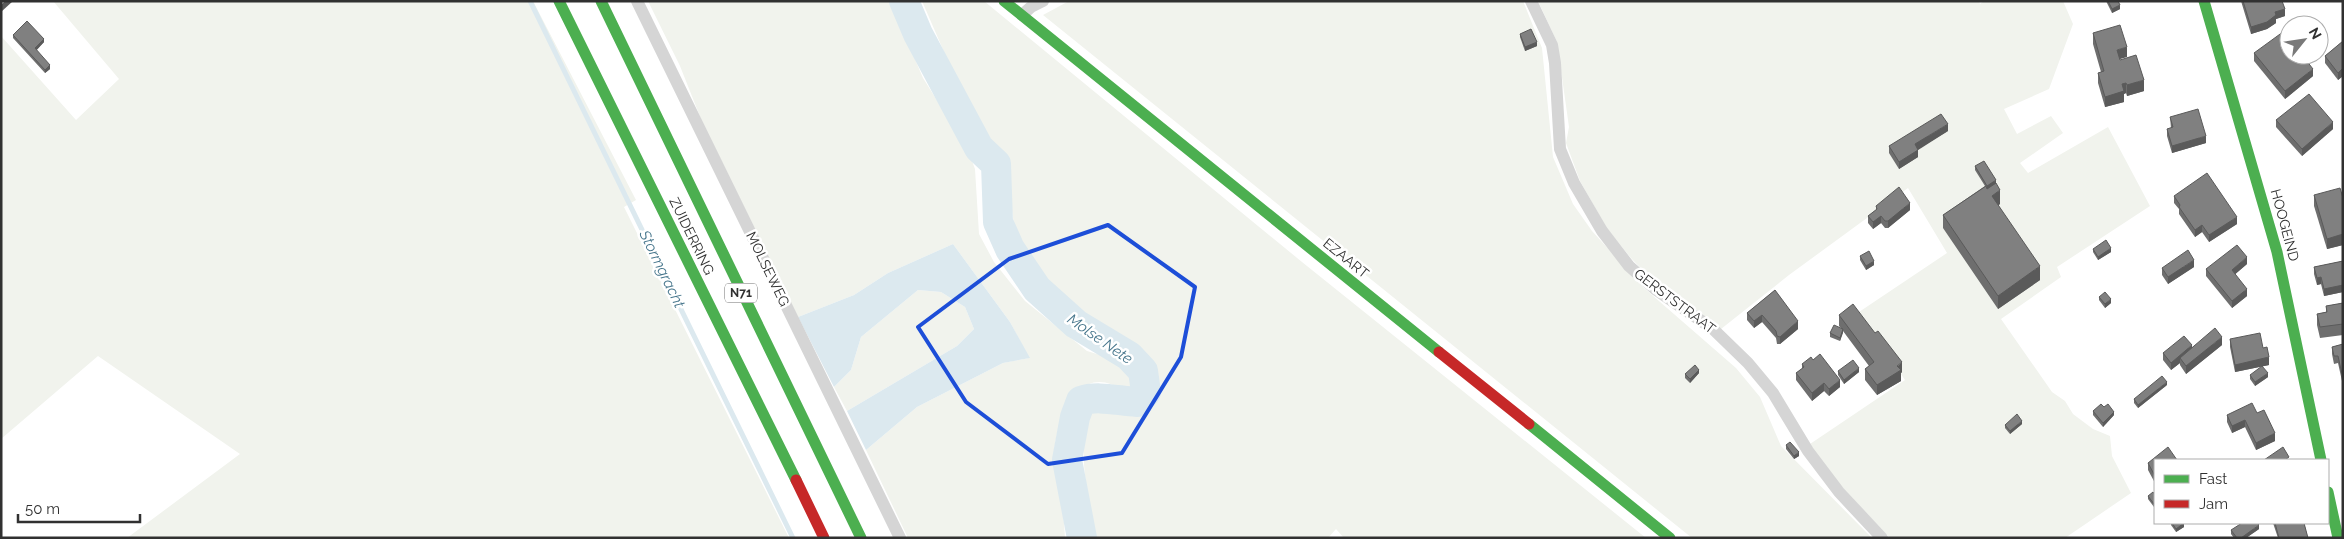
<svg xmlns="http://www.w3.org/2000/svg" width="2344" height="539" viewBox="0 0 2344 539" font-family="Raleway,sans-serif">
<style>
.green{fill:#f1f3ed}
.water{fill:#dce9ef}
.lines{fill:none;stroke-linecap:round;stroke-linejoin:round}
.stream{stroke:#dce9ef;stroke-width:5}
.river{stroke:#dce9ef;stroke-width:30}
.street{stroke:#d5d5d5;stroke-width:12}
.fast{stroke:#4caf50;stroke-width:11}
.jam{stroke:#c62828;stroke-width:11}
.wall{fill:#6e6e6e}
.shaded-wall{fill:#5a5a5a}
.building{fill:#808080;stroke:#5a5a5a}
.marked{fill:none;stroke:#1d4ed8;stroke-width:4;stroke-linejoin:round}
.labels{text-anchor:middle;stroke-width:5;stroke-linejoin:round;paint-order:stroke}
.shield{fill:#fff;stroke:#6f6f6f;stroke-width:1}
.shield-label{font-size:12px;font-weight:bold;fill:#313131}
.street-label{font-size:14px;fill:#313131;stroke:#fff}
.water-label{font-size:15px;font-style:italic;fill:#47768c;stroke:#fff}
</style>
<rect width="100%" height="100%" fill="#fff"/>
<g class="green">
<polygon points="53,1 533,1 636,200 624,207 789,538 127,538 240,454 98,356 1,439 1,36 76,120 119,79"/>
<path d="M648,1H890L923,78L968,150L975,169L979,234L994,262L1025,301L1087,351L1110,358L1129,373L1135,388L1124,391C1076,358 1054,424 1054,461C1055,472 1059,482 1061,492C1063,507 1064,522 1065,538H908L866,450L917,407L1003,363L1029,358L1010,322L953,244L888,273L854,295L798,317L701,119L680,66Z"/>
<path d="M922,1H984L1302,262L1646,538H1344L1336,529L1328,538H1088L1081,487L1087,489C1082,460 1082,435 1093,408L1135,410L1152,399L1154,376L1147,364L1121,337L1101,330L1072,309L1041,275L1016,238L1005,164L954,75Z"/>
<polygon points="1069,1 1523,1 1542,48 1553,157 1573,204 1592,231 1644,288 1736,368 1760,397 1781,446 1872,538 1692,538 1043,15"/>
<polygon points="1538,1 1979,1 1980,4 1984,1 2063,1 2073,24 2049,89 2004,109 2017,134 2051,116 2063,133 2020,163 2028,173 2108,127 2150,206 2057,267 2061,277 2001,319 2052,392 2065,401 2073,414 2093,429 2110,436 2112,456 2131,493 2065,538 1890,538 1829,473 1810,444 1905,380 1859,312 1947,253 1908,188 1789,275 1721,329 1650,278 1630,257 1606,227 1580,181 1566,143 1569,127 1557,42"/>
<polygon points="918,290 941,292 965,307 974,329 957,346 847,411 834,387 851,370 861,337"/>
</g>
<polygon class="water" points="953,244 1010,322 1030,358 1003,363 917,407 866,450 847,411 957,346 974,329 965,307 941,292 918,290 861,337 851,370 834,387 798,317 854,295 888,273"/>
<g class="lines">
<polyline class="stream" points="530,1 793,538"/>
<path class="river" d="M904,1L918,34L979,148L996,164L998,222L1010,249L1037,289L1076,324L1129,356L1143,371L1146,392L1137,402C1118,401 1098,395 1081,401L1075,417L1067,460L1082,538"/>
<g class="street">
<polyline points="637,1 900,538"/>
<polyline points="1531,1 1552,45 1555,63 1560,149 1574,183 1602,231 1629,266 1655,289 1713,329 1748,363 1773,393 1808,451 1839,492 1882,538"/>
<polyline points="1022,15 1031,7 1043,1"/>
</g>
<g class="fast">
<polyline points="559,1 796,480"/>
<polyline points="601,1 861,538"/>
<polyline points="1004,1 1439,352"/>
<polyline points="2204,1 2277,252 2321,460"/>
<polyline points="1529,424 1670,538"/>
<polyline points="2328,492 2338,538"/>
</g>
<g class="jam">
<polyline points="1439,352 1529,424"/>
<polyline points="796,480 824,538"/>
</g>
</g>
<g class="wall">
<polygon points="2106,1 2118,1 2120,9 2112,13"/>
<polygon points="2241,1 2282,1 2285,16 2276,19 2276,23 2267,29 2251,34"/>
<polygon points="2093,33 2120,60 2144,91 2127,96 2126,93 2124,94 2124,102 2105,107 2098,83 2098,73 2101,72 2093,44"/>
<polygon points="1520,34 1537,46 1525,51 1520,37"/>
<polygon points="13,35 44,42 36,50 50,69 45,73 13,38"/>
<polygon points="2343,41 2343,76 2338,80 2325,63 2325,56"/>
<polygon points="2254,53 2313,76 2285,99 2254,61"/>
<polygon points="2170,117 2206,143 2172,153 2167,136 2167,129 2171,128"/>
<polygon points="2276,120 2333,129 2302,156 2276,127"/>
<polygon points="1948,131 1918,149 1918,157 1899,169 1889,153 1889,146"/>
<polygon points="1975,166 1996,184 2000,204 1998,205 2040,280 1998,309 1943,228 1943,215 1985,186 1975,170"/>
<polygon points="2314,195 2343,198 2343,245 2327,249 2314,206"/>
<polygon points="2174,196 2237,224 2209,242 2202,232 2195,237 2179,214 2179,209 2174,203"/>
<polygon points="1876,206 1910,210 1888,228 1885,228 1881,223 1873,229 1868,223 1868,216 1876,210"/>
<polygon points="2093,249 2111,252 2098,260 2093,252"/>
<polygon points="1860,256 1874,265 1866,270 1860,260"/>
<polygon points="2343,261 2343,292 2324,296 2321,284 2317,285 2314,274 2314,267"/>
<polygon points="2247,264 2235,274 2247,296 2232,308 2206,276 2206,269"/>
<polygon points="2194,267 2168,284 2162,275 2162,268"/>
<polygon points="1775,290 1798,329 1780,344 1777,344 1776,338 1762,322 1754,328 1747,320 1747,313"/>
<polygon points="2099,297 2111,303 2105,308 2099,300"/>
<polygon points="2343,303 2343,335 2320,338 2317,325 2317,314 2326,312 2326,306"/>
<polygon points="1839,315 1902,372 1901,373 1901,381 1877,395 1865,380 1865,369 1869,366 1843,331 1840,341 1830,337 1830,333 1841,328 1839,326"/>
<polygon points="2230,339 2263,348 2269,365 2235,372 2230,347"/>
<polygon points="2343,344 2343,381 2342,381 2338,363 2334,364 2332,354 2332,347"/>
<polygon points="2222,345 2186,374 2180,365 2180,363 2171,370 2163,360 2163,353 2192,347"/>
<polygon points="1802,364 1840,387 1829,396 1824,391 1812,401 1796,380 1796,373 1802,369"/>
<polygon points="1838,371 1859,372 1844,384 1838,375"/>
<polygon points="1699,373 1690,383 1685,378 1685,374"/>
<polygon points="2250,375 2268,377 2255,386 2250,379"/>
<polygon points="2167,385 2138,408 2134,403 2134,399"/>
<polygon points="2104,407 2114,415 2103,427 2093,415 2093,411"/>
<polygon points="2257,413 2275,441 2256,450 2245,427 2232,433 2227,422 2227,415"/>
<polygon points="2022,424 2010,434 2005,428 2005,425"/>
<polygon points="1786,445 1799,456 1794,459 1786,449"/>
<polygon points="2155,460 2155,483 2148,470 2148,463"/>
<polygon points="2155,495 2155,506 2154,507 2148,499 2148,496"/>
<polygon points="2171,523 2184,523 2184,527 2176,532 2171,525"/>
<polygon points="2273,523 2304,523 2308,538 2278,538"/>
<polygon points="2259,529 2246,538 2234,538 2231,534 2231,530"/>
</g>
<g class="shaded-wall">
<polygon points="5,1 13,1 1,12 1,5"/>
<polygon points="2120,5 2120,9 2112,13 2112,9"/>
<polygon points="2285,9 2285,16 2276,19 2276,23 2267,29 2251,34 2251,27 2275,12"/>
<polygon points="44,39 44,42 35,52 35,48"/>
<polygon points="1537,42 1537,46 1525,51 1525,47"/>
<polygon points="2127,47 2127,57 2117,60 2117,50"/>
<polygon points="50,65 50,69 45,73 45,70"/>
<polygon points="2343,68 2343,76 2338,80 2338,73"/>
<polygon points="2313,69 2313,76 2285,99 2285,91"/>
<polygon points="2144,80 2144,91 2127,96 2127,85"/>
<polygon points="2126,83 2126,93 2124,94 2124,102 2105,107 2105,97 2122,84"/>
<polygon points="2333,122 2333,129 2302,156 2302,149"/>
<polygon points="1948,124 1948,131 1915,152 1915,144"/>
<polygon points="2206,136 2206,143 2172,153 2172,146"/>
<polygon points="1918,150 1918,157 1899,169 1899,162"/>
<polygon points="1996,180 1996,184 1987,190 1987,186"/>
<polygon points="2000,190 2000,204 1992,210 1992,196"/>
<polygon points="1910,203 1910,210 1888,228 1888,221"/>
<polygon points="1881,216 1881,223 1873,229 1873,222"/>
<polygon points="2237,217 2237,224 2209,242 2209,235"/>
<polygon points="2202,225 2202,232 2195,237 2195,230"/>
<polygon points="2343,234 2343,245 2327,249 2327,239"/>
<polygon points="2111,248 2111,252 2098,260 2098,257"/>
<polygon points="2247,257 2247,264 2232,277 2232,270"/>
<polygon points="2194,260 2194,267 2168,284 2168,277"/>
<polygon points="1874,261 1874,265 1866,270 1866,266"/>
<polygon points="2040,266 2040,280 1998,309 1998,296"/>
<polygon points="2321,277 2321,284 2317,285 2317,278"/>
<polygon points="2343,285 2343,292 2324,296 2324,289"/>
<polygon points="2247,289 2247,296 2232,308 2232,301"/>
<polygon points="2111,299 2111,303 2105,308 2105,304"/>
<polygon points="1762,315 1762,322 1754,328 1754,321"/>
<polygon points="1798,321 1798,329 1780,344 1780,337"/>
<polygon points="1843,329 1843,333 1840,341 1840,338"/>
<polygon points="2222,337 2222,345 2186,374 2186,366"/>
<polygon points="2192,345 2192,353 2180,358 2180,363 2171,370 2171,363"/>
<polygon points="2269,357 2269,365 2235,372 2235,365"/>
<polygon points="1902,362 1902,372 1901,373 1901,381 1877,395 1877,385"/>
<polygon points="1859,368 1859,372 1844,384 1844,380"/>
<polygon points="1699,370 1699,373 1690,383 1690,379"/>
<polygon points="2268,373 2268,377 2255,386 2255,382"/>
<polygon points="1840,380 1840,387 1829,396 1829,389"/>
<polygon points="2167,382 2167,385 2138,408 2138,405"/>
<polygon points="1824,383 1824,391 1812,401 1812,393"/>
<polygon points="2114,412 2114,415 2103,427 2103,423"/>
<polygon points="2245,420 2245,427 2232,433 2232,426"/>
<polygon points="2022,421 2022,424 2010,434 2010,431"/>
<polygon points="2275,433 2275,441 2256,450 2256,443"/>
<polygon points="1799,452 1799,456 1794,459 1794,456"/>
<polygon points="2184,523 2184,527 2176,532 2176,529"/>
<polygon points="2259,525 2259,529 2246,538 2241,538"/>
</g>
<g class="building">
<polygon points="2108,1 2118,1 2120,5 2112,9"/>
<polygon points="2243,1 2282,1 2285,9 2275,12 2276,15 2267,22 2251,27"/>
<polygon points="27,21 44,39 35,48 50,65 45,70 13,35"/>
<polygon points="2120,25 2127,47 2117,50 2120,60 2136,55 2144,80 2127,85 2126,83 2122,84 2124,91 2105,97 2098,73 2104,71 2093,33"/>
<polygon points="1531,29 1537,42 1525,47 1520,34"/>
<polygon points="2287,29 2289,31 2289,55 2302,55 2313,69 2285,91 2254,53"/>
<polygon points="2343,41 2343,68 2338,73 2325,56"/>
<polygon points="2309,94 2333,122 2302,149 2276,120"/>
<polygon points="2198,109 2206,136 2172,146 2167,129 2173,127 2170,117"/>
<polygon points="1941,114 1948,124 1915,144 1918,150 1899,162 1889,146"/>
<polygon points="1984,161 1996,180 1987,186 1975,166"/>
<polygon points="2207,173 2237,217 2209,235 2202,225 2195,230 2179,207 2180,205 2174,196"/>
<polygon points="1996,183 2000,190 1992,196 2040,266 1998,296 1943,215 1986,186 1987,189"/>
<polygon points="1899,187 1910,203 1888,221 1885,221 1881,216 1873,222 1868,216 1877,209 1876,206"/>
<polygon points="2340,188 2343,198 2343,234 2327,239 2314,195"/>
<polygon points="2106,240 2111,248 2098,257 2093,249"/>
<polygon points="2237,245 2247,257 2232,270 2247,289 2232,301 2206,269"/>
<polygon points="2188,250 2194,260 2168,277 2162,268"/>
<polygon points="1869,251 1874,261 1866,266 1860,256"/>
<polygon points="2343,261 2343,285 2324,289 2321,277 2317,278 2314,267"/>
<polygon points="1775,290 1798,321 1780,337 1777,336 1776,331 1762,315 1754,321 1747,313"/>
<polygon points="2105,292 2111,299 2105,304 2099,297"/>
<polygon points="2343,303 2343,324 2320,327 2317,314 2327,312 2326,306"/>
<polygon points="1853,304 1875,333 1878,331 1902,362 1897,366 1901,370 1877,385 1865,369 1874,362 1839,315"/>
<polygon points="1834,325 1843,329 1840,338 1830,333"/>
<polygon points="2215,328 2222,337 2186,366 2180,358"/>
<polygon points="2260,333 2263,348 2267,347 2269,357 2235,365 2230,339"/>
<polygon points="2184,336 2192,345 2171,363 2163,353"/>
<polygon points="2343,344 2343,374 2342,374 2338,356 2334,356 2332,347"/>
<polygon points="1820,354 1840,380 1829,389 1824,383 1812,393 1796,373 1804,367 1802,364 1811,357 1813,360"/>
<polygon points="1853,360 1859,368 1844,380 1838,371"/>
<polygon points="1695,365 1699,370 1690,379 1685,374"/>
<polygon points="2262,366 2268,373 2255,382 2250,375"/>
<polygon points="2162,376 2167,382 2138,405 2134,399"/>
<polygon points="2252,403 2257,413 2264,410 2275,433 2256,443 2245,420 2232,426 2227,415"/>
<polygon points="2101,404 2104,407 2108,404 2114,412 2103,423 2093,411"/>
<polygon points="2017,414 2022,421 2010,431 2005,425"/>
<polygon points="1790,442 1799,452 1794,456 1786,445"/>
<polygon points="2168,447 2177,460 2155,460 2155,476 2148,463"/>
<polygon points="2283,447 2289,457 2285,460 2264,460"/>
<polygon points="2153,492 2155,495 2155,503 2154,504 2148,496"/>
<polygon points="2172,523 2184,523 2176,529"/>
<polygon points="2242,523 2257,523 2259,525 2241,538 2237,538 2231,530"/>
<polygon points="2275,523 2304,523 2308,538 2279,538"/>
</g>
<path class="marked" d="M1108,225L1195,287L1181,357L1122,453L1048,464L966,402L918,327L1009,259Z"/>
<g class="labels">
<rect class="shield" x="725" y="283.5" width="32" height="19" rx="4"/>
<g class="shield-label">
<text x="741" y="297">N71</text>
</g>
<g class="street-label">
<text transform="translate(2285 225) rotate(75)" y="5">HOOGEIND</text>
<text transform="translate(692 236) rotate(64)" y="5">ZUIDERRING</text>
<text transform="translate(1346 258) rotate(39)" y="5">EZAART</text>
<text transform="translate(768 269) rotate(64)" y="5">MOLSEWEG</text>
<text transform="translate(1675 301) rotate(37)" y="5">GERSTSTRAAT</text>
</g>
<g class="water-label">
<text transform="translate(662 269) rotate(64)" y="5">Stormgracht</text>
<text transform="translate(1100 339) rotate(35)" y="5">Molse Nete</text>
</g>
</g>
<rect width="2344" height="539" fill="none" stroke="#313131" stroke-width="5"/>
<rect x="2154" y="459" width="175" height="65" fill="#ffffff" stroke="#adadad"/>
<rect x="2164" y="475" width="25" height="8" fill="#4caf50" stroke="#adadad"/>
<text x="2199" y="484" font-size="15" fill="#313131">Fast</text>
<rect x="2164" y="500" width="25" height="8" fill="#c62828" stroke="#adadad"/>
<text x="2199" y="509" font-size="15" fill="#313131">Jam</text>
<g transform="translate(2304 40) rotate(60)"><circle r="24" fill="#ffffff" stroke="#adadad"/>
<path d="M0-4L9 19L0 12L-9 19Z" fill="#797979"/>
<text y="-8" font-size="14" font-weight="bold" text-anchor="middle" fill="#313131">N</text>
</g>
<path d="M18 514v8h122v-8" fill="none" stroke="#313131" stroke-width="2.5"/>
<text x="25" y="514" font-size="15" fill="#313131" stroke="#ffffff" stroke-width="4" paint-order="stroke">50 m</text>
</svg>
